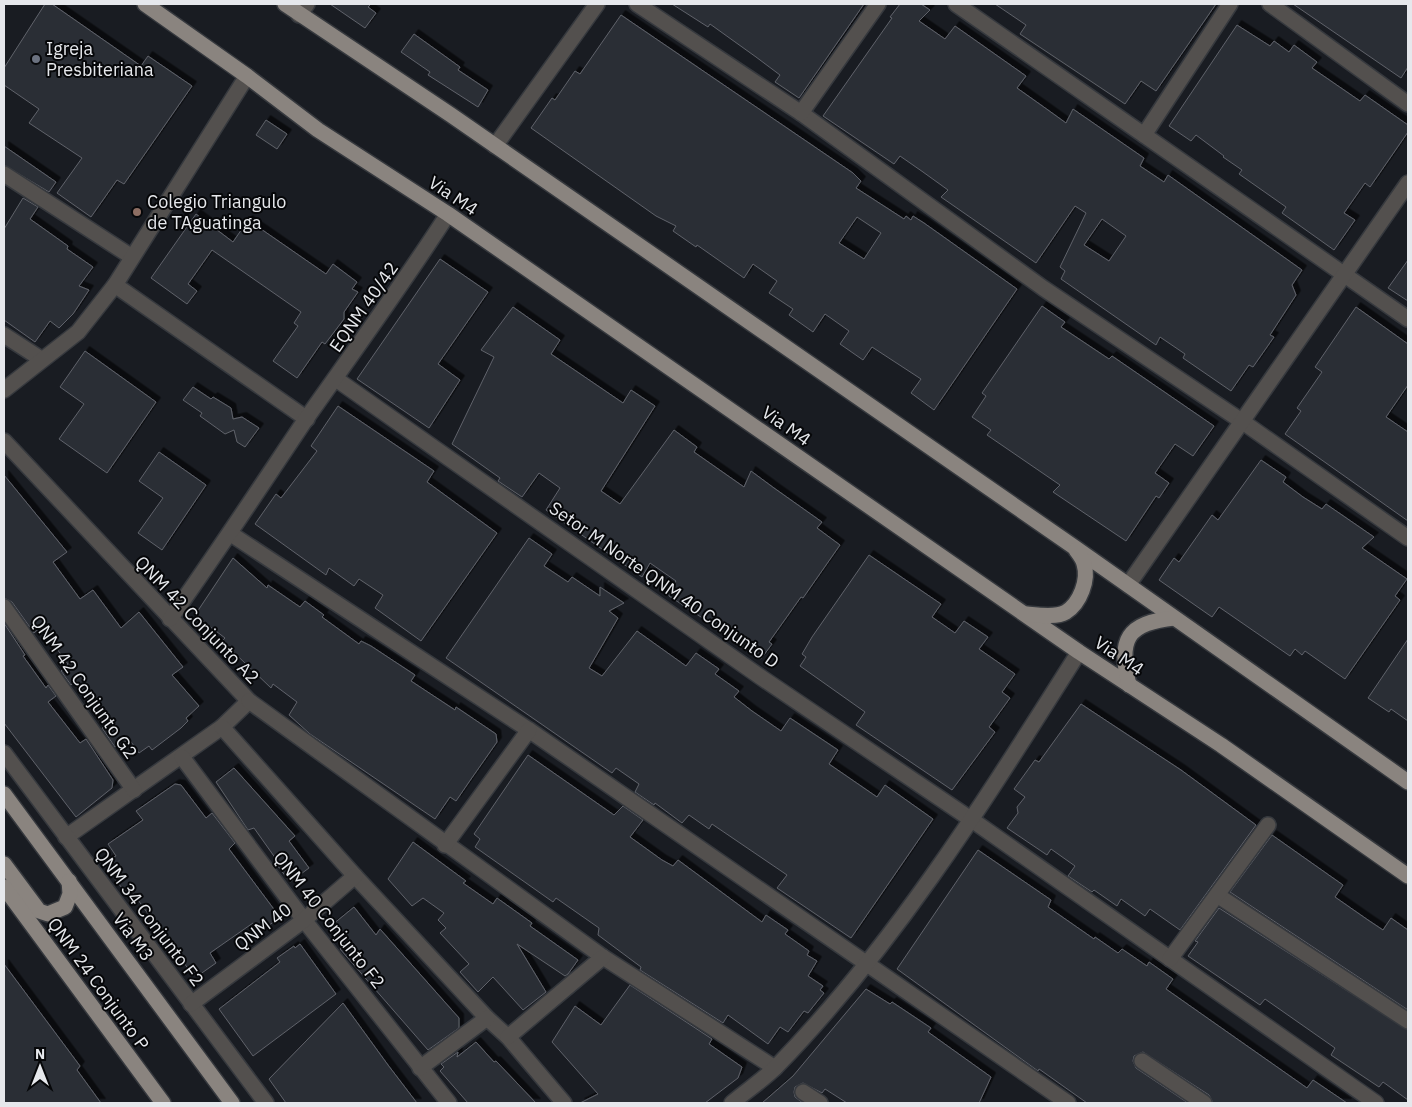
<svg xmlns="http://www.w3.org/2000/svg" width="1412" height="1107" viewBox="0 0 1412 1107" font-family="'IBM Plex Sans',sans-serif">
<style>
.building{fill:#2c2f36;stroke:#5f626a;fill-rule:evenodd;filter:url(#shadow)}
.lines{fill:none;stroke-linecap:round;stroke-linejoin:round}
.minor-casing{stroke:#36393e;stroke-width:18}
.major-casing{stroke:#36393e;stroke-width:18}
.minor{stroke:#53504e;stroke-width:15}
.major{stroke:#8a847f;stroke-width:15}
.worship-dot{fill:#6b7280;stroke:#060709;stroke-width:2}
.education-dot{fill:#8d6e63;stroke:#060709;stroke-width:2}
.labels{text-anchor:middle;stroke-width:4;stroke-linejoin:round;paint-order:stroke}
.poi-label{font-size:18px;fill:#e6e8ec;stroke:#060709;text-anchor:start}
.street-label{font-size:18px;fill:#e6e8ec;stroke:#060709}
</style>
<defs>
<filter id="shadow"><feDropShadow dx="4.5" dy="-4.5" stdDeviation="0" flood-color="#0009"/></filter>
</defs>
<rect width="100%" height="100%" fill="#191c22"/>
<g class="building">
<polygon points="45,4 52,4 141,66 148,56 192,86 124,184 117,180 91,217 57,193 82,158 29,123 39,109 4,85 4,68"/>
<polygon points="330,4 371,4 368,7 376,13 365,28"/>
<polygon points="672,4 864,4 799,98 775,82 780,75 756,57 710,24 708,27"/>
<path d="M900,4H921L930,10L919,21L945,39L955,26L1026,76L1017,88L1048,110L1066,123L1073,109L1144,158L1140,166L1164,182L1168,175L1302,270L1292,285L1296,295L1270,335L1274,337L1253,367L1249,365L1231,391L1183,358L1185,354L1160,337L1156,345L1061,279L1065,271L1060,267L1086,213L1075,206L1036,263L941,197L948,190L923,172L900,156L894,164L823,116L892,18L890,17ZM1102,219L1126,236L1109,261L1084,245Z"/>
<polygon points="995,4 1216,4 1156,91 1141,81 1125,104 1020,34 1026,25"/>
<polygon points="1293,4 1408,4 1408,67 1401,78"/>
<path d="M621,15L853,173L861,181L856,188L904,219L906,216L911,220L913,216L924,223L1017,289L934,410L911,393L921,379L872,347L863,360L840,344L849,331L825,314L813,332L789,315L793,309L769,293L777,281L753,264L744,278L697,245L696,247L673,231L676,226L656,216L531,128L552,98L555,100L575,71L580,74ZM857,217L881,233L864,259L839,243Z"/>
<polygon points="1237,25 1270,46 1274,41 1289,52 1294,45 1317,62 1312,68 1360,101 1365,95 1408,125 1408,132 1370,187 1365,183 1344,213 1355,220 1334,250 1282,213 1286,207 1239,174 1242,170 1223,157 1224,156 1196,135 1191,141 1169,126"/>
<polygon points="414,34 460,67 458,70 488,90 478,107 428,75 430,72 401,52"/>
<polygon points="266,120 287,134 277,149 256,135"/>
<polygon points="4,146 56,182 49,192 4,165"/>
<polygon points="23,198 38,207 30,219 68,246 67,249 93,267 79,286 89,290 73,314 59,328 50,321 35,342 4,320 4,229"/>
<polygon points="196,214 233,242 248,220 326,274 333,264 357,282 352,289 358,292 344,312 344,319 325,344 322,342 297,378 273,361 298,326 294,323 301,312 212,250 188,284 197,291 187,304 151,278"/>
<polygon points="440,259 488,292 438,364 460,380 429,428 357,379"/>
<polygon points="1408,260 1408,301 1388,288"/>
<polygon points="1042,306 1065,322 1061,327 1109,359 1112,356 1214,426 1193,456 1175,444 1155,473 1169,483 1159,498 1156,496 1126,541 1053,492 1060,485 987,435 991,430 972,417 986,396 982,393"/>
<polygon points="513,307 560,340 551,354 623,403 631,390 655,406 601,491 620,504 674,430 697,447 694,452 744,487 751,471 774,488 822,522 817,528 840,545 803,598 801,597 769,642 772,644 761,659 738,643 739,642 669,596 669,590 676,581 650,563 642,577 546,510 560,488 539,473 522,497 498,481 500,478 452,444 494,357 481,350"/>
<polygon points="1356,307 1408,344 1408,385 1386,417 1408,432 1408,521 1285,434 1301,411 1297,408 1322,372 1315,367"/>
<polygon points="85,351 156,402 107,473 59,439 84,404 60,387"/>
<polygon points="193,387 211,399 213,397 231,408 233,419 242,417 259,428 245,447 237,442 234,430 225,434 200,416 202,413 183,400"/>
<polygon points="338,406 434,471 427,482 497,533 421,641 375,608 383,595 359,579 354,586 329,568 326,575 255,524 276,494 281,498 317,451 311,446"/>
<polygon points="159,452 206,485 162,550 138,533 163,498 139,481"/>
<polygon points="1261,460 1286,477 1283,482 1303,497 1322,509 1326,504 1374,537 1362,548 1407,579 1395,596 1400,600 1345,679 1305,651 1302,655 1295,649 1290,656 1219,607 1212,617 1159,580 1174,558 1179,562 1212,515 1218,520"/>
<polygon points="4,475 67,552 53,562 80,599 93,590 121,628 139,612 183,667 172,675 199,706 186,718 188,721 181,728 152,750 149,746 139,753 129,739 115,747 102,728 106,725 76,681 71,685 61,671 68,664 41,627 34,633 12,602 4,598"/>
<polygon points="529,538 552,554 544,566 568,582 572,577 600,596 600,587 624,603 609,611 618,618 589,668 602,676 637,631 686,666 696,653 719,669 715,674 739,691 734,697 752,711 781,731 790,718 838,750 829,764 877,797 885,785 933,819 851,938 777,888 787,875 712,824 709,829 689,815 682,823 655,803 654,805 635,792 639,784 616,768 612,773 446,658"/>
<polygon points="869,555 941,604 932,617 955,633 964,621 988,637 979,649 1015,674 1002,692 1010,698 989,727 995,732 952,790 856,725 865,712 800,666 806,657 802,654 812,637"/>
<polygon points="233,558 267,588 268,585 300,607 305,601 324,615 322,617 359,644 361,641 371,646 415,675 411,681 455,710 456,707 496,734 497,742 469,782 456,801 450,797 435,819 310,734 289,715 297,702 273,684 271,688 222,641 225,638 195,615"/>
<polygon points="4,623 25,655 23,656 46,688 48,685 56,696 48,702 80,743 86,739 113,780 112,788 76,817 4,723"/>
<polygon points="1408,639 1408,721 1391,709 1389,712 1368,698"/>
<polygon points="1081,704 1181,770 1256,825 1180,930 1150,909 1145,916 1121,899 1117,906 1094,890 1092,892 1068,876 1075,866 1051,849 1047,855 1007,828 1018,813 1017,807 1025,797 1014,789 1035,760 1039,762"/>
<polygon points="528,755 614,815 623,806 643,820 630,837 662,860 673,866 678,860 762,922 766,915 788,930 785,934 809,951 807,955 817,961 808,976 823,986 820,990 824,993 808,1013 804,1011 788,1032 780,1027 768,1044 728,1015 723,1023 640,970 641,967 598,935 599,928 556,898 553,902 475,847 480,839 474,834"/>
<polygon points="234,768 295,836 289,841 309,868 290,882 274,861 276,859 254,828 248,830 216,782"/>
<polygon points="175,784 181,785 206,818 212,813 235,843 229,849 276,912 276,920 259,933 253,923 210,953 216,963 199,975 197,971 192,974 130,889 126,893 114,878 119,875 108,860 116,856 108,844 143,820 136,811"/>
<polygon points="1272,835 1343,885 1335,897 1368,920 1383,930 1391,918 1408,930 1408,1010 1230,892"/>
<polygon points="413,842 466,881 463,883 493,904 497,898 532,923 530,926 578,960 568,974 565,976 517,944 546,992 523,1010 493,977 478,992 460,972 469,964 440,933 446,928 438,920 444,913 423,898 412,906 388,879"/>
<polygon points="978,850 1051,900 1048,907 1094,939 1095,937 1118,953 1122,949 1147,966 1149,962 1173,979 1166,989 1307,1088 1313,1080 1347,1103 1213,1103 1209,1095 1143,1052 1134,1056 1133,1061 1136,1068 1188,1103 1087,1103 1039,1069 1038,1071 897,969"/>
<polygon points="354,907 376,935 380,929 459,1018 459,1028 428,1050 340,949 346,945 332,925"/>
<polygon points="1219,908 1408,1030 1408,1100 1383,1082 1379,1087 1331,1055 1335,1048 1265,999 1260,1005 1188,956 1198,942 1195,941"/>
<polygon points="300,944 336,994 253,1056 219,1009 280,962 277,958 294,946 295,948"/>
<polygon points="4,964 80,1066 77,1070 101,1103 4,1103"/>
<polygon points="630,985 712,1039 709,1044 742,1067 738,1078 705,1103 580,1103 598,1094 552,1042 575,1006 601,1025"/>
<polygon points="866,989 890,1004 892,1002 931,1028 928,1032 991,1077 979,1103 847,1103 825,1089 822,1093 803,1083 795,1087 794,1092 795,1097 803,1103 762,1103 793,1076"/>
<polygon points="343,1003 388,1065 417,1103 286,1103 269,1079"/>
<polygon points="476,1042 494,1062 496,1061 536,1103 468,1103 440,1071 444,1067 441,1064 458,1052 457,1057"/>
</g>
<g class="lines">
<defs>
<g id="minor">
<polyline points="637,4 801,113 1043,288 1243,422 1408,538"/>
<polyline points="956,4 1408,319"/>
<polyline points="1270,4 1408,104"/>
<polyline points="299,15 307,4"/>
<polyline points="801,113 878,4"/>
<polyline points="1144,135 1230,4"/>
<polyline points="495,146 597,4"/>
<polyline points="4,174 132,257"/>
<polyline points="115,285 307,419"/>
<polyline points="4,335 41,359"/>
<polyline points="336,379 762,678 972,820 1376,1103"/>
<polyline points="4,390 78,332 115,285 247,76"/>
<polyline points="4,441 249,701 222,727 66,837"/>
<polyline points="231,534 529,730 1068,1103"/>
<polyline points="1128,585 1408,183"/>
<polyline points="4,607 134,790"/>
<path d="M170,619C217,553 261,486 306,419C354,351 403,284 448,214"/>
<polyline points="249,701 603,957 775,1068"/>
<polyline points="222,727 355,876 487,1018 508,1037 564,1103"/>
<polyline points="4,753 266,1103"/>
<polyline points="182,757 304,920 449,1103"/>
<polyline points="445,845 529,730"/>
<polyline points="1217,895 1408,1021"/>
<polyline points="1170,959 1268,825"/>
<polyline points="191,1004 304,920 355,876"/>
<polyline points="508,1037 603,957"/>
<polyline points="1142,1061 1204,1103"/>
<polyline points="420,1068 487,1018"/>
<polyline points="803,1092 820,1103"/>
<path d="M732,1103C746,1091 763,1080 776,1067C896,944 987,797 1079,652"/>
</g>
<g id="major">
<polyline points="145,4 247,76 318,130 448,214 1079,652 1221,745 1408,876"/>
<polyline points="285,4 451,115 1074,547 1408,782"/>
<path d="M1027,614C1038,615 1056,618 1066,612C1080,603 1089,580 1084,564C1083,559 1079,554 1076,550"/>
<path d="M1129,685C1118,639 1127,623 1174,618"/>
<polyline points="4,794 232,1103"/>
<polyline points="4,864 39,911 48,914 65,907 70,894 69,881"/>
<polyline points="4,887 163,1103"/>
</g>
</defs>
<use href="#minor" class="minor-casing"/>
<use href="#major" class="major-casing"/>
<use href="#minor" class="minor"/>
<use href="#major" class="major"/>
</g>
<circle class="worship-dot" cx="36" cy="59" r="5"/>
<circle class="education-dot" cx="137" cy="212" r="5"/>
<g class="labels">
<g class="poi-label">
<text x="46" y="55">Igreja<tspan x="46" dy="21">Presbiteriana</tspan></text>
<text x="147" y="208">Colegio Triangulo<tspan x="147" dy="21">de TAguatinga</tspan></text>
</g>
<g class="street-label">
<text transform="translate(453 196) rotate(34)" y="6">Via M4</text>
<text transform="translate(364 307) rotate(-55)" y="6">EQNM 40/42</text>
<text transform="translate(786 426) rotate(35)" y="6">Via M4</text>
<text transform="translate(664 585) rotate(35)" y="6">Setor M Norte QNM 40 Conjunto D</text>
<text transform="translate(197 620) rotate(46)" y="6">QNM 42 Conjunto A2</text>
<text transform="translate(1119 656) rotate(34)" y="6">Via M4</text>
<text transform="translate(84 687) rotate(55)" y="6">QNM 42 Conjunto G2</text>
<text transform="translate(149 917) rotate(53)" y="6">QNM 34 Conjunto F2</text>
<text transform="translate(329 920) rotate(52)" y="6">QNM 40 Conjunto F2</text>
<text transform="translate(263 927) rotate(-37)" y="6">QNM 40</text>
<text transform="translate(133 937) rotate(54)" y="6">Via M3</text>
<text transform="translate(98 984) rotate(54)" y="6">QNM 24 Conjunto P</text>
</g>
</g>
<rect width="1412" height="1107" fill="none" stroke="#e6e8ec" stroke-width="10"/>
<g transform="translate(40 1067)" stroke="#060709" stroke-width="4" paint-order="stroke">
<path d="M0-4L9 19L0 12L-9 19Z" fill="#e6e8ec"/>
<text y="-8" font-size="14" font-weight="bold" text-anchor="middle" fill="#e6e8ec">N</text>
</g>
</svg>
